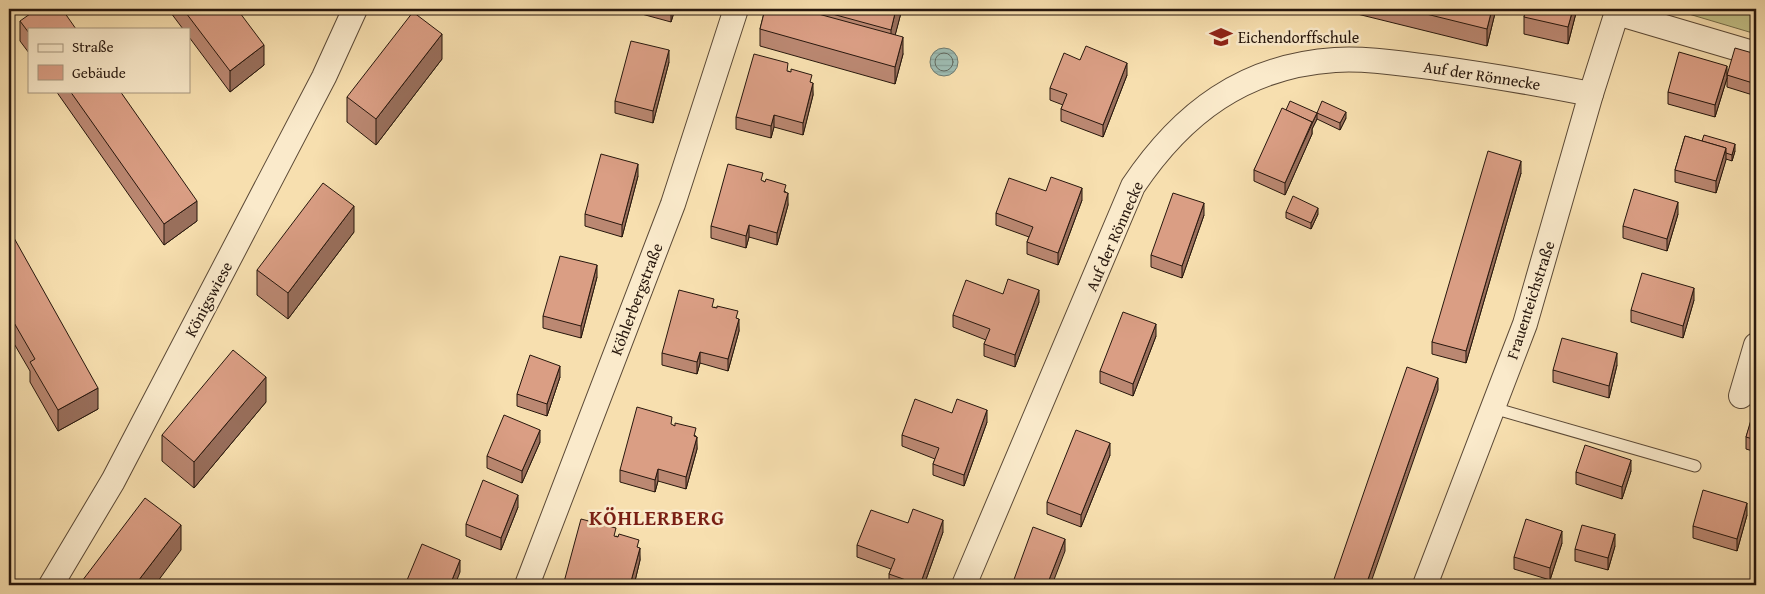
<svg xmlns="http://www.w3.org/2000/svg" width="1765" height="594" viewBox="0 0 1765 594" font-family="'Gentium Book Plus',serif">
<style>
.pitch{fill:#c2c087;stroke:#746c4a}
.water{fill:url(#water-rules);stroke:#6e7a70}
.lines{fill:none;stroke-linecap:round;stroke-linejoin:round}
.shore{stroke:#626a60;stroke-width:1}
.lane-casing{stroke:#5b4936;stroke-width:13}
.street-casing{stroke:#5b4936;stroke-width:26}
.lane{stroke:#faeacb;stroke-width:11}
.street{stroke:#faeacb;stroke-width:24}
.wall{fill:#bb8872;stroke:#27170d}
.shaded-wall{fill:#996f5c;stroke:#27170d}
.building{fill:#da9e84;stroke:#27170d}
.labels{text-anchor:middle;stroke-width:5;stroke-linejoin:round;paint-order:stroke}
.poi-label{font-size:16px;fill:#27170d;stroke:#faeacb;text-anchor:start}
.street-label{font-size:16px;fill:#27170d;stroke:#faeacb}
.district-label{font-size:21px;font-weight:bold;letter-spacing:1px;fill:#7a1f14;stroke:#faeacb}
</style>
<defs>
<pattern id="water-rules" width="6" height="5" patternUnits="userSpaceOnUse" patternTransform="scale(1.25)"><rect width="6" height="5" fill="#9ebcb2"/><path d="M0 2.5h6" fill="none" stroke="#88a198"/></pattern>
</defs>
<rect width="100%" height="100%" fill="#f7dfaf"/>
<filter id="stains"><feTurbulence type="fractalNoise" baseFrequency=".004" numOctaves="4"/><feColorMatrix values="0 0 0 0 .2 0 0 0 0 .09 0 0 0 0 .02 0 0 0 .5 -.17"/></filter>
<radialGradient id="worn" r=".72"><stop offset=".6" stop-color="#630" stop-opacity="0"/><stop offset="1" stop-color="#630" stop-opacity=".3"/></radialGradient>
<polygon class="pitch" points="1672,9 1756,9 1756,34"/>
<circle class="water" cx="944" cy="62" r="14"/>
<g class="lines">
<circle class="shore" cx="944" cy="62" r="9"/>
<defs>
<polyline id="lane" points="1493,408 1695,466"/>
<g id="street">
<polyline points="1617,13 1756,54"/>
<polyline points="1741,396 1756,345"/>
<polyline points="51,585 113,481 324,77 355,9"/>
<polyline points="527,585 673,204 736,9"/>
<path d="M964,585L1133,186C1182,113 1244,66 1335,60C1369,58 1403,64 1437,68C1488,75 1540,84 1591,94"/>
<polyline points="1425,585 1525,324 1591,94 1618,9"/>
</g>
</defs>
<use href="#lane" class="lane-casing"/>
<use href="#street" class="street-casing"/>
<use href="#lane" class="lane"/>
<use href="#street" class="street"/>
</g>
<g class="wall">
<polygon points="168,9 237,9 264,65 230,92 189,37 189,29 183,29"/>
<polygon points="638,9 675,9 671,22 638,13"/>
<polygon points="765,9 902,9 895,35 903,54 895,84 760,46 760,29"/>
<polygon points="1337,9 1496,9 1487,46"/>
<polygon points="1526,9 1577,9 1568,44 1524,34 1524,17"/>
<polygon points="20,21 29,29 29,53 20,41"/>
<polygon points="1756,54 1756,96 1727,87 1727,75"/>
<polygon points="442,59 376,145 347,122 347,97"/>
<polygon points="1080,60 1127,75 1103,137 1061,121 1061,109 1063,105 1050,100 1050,88"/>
<polygon points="669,62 653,123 615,113 615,101"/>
<polygon points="788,71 812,83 813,95 803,135 774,127 771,138 736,129 736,117"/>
<polygon points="1727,78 1715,117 1668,104 1668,92"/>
<polygon points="56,91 120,91 197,221 164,245"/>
<polygon points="1286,110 1317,113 1346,118 1340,130 1317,119 1312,129 1312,134 1285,195 1254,181 1254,170"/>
<polygon points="1685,136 1735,151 1732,161 1726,159 1716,193 1675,182 1675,170"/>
<polygon points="1521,173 1466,363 1432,354 1432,342"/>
<polygon points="638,176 622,237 585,226 585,214"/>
<polygon points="763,181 786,192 788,205 777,245 749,237 746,248 711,238 711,226"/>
<polygon points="1046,191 1082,200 1058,265 1027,254 1027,242 1029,237 996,225 996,213"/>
<polygon points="1286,212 1318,214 1311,229 1286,218"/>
<polygon points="1678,214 1667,251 1623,238 1623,226"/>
<polygon points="1204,215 1182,278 1151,267 1151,255"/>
<polygon points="9,229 98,409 58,431 30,382 30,371 9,335"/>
<polygon points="354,232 288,319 257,295 257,270"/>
<polygon points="597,277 581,338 543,328 543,316"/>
<polygon points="1003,294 1039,302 1015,367 984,356 984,344 986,340 953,327 953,315"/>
<polygon points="1694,300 1683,338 1631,322 1631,310"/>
<polygon points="714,307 738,319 739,331 728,371 700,363 697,374 662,365 662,353"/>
<polygon points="1156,336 1133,396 1100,383 1100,371"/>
<polygon points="1617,365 1609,398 1553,382 1553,370"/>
<polygon points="560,377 547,416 517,406 517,394"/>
<polygon points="266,402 194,488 162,461 162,435"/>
<polygon points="1756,406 1756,452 1746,449 1746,437"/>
<polygon points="952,413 987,422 964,486 933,475 933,464 935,459 902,446 902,435"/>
<polygon points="672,425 696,436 697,449 686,489 658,481 655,492 620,482 620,470"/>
<polygon points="540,442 522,483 487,468 487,456"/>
<polygon points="1110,455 1081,527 1047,514 1047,502"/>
<polygon points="1631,471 1622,499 1576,484 1576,472"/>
<polygon points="518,507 501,550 466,536 466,524"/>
<polygon points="1747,515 1737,551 1693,538 1693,526"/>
<polygon points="908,523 943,532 924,585 889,585 889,574 891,569 857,557 857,545"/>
<polygon points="616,536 639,548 640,560 634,585 564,585 564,582"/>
<polygon points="1562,543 1550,580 1514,569 1514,557"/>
<polygon points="1615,546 1608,570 1575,561 1575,549"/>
</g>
<g class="shaded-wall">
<polygon points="671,9 675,9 671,22"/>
<polygon points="896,9 902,9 891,51 891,30"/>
<polygon points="1492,9 1496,9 1487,46 1487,29"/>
<polygon points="1573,9 1577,9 1568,44 1568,27"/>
<polygon points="442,34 442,59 376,145 376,119"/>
<polygon points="903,37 903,54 895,84 895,67"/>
<polygon points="264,45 264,65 230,92 230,71"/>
<polygon points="669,50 669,62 653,123 653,111"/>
<polygon points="1127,63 1127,75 1103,137 1103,125"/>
<polygon points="1727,66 1727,78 1715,117 1715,105"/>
<polygon points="813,83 813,95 803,135 803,123"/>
<polygon points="1346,112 1346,118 1340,130 1340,123"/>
<polygon points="1317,113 1317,119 1312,129 1312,134 1285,195 1285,183"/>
<polygon points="774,115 774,127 771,138 771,126"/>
<polygon points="1735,144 1735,151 1732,161 1732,155"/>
<polygon points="1726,148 1726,160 1716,193 1716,181"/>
<polygon points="1521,161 1521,173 1466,363 1466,351"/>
<polygon points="638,164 638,176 622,237 622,225"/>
<polygon points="1082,188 1082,200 1058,265 1058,253"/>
<polygon points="788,193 788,205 777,245 777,233"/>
<polygon points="197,201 197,221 164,245 164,224"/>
<polygon points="1678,202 1678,214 1667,251 1667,239"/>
<polygon points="1204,203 1204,215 1182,278 1182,266"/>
<polygon points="354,206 354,232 288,319 288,293"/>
<polygon points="1318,208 1318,214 1311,229 1311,223"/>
<polygon points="749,225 749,237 746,248 746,236"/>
<polygon points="597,265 597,277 581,338 581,326"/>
<polygon points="1694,288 1694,300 1683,338 1683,326"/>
<polygon points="1039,290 1039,302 1015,367 1015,355"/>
<polygon points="739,319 739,331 728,371 728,359"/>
<polygon points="1156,324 1156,336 1133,396 1133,384"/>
<polygon points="700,352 700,363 697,374 697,362"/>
<polygon points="1617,353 1617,365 1609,398 1609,386"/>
<polygon points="560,366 560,377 547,416 547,404"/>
<polygon points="266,377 266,402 194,488 194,462"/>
<polygon points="1438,378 1438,390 1370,585 1366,585"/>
<polygon points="98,388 98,409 58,431 58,410"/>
<polygon points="987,410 987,422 964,486 964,475"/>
<polygon points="540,430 540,442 522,483 522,471"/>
<polygon points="697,437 697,449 686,489 686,477"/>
<polygon points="1110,443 1110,455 1081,527 1081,515"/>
<polygon points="1631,460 1631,471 1622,499 1622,487"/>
<polygon points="658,469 658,481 655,492 655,480"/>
<polygon points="518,495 518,507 501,550 501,538"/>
<polygon points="1747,503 1747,515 1737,551 1737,539"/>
<polygon points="943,520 943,532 924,585 920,585"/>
<polygon points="181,525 181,550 155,585 135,585"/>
<polygon points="1562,531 1562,543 1550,580 1550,568"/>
<polygon points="1615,534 1615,546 1608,570 1608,558"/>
<polygon points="1065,539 1065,551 1052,585 1047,585"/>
<polygon points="640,548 640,560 634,585 630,585"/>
<polygon points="460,560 460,572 455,585 450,585"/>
</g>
<g class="building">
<polygon points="37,9 62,9 76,29 29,29 29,33 20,21"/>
<polygon points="183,9 237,9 264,45 230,71"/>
<polygon points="765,9 800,9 903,37 895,67 760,29"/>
<polygon points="814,9 896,9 891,30"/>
<polygon points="1406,9 1492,9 1487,29"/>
<polygon points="1526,9 1573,9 1568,27 1524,17"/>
<polygon points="413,12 442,34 376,119 347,97"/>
<polygon points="631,41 669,50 653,111 615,101"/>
<polygon points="1086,46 1127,63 1103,125 1061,109 1067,94 1050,88 1064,53 1080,60"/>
<polygon points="1735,48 1756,54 1756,84 1727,75"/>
<polygon points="1679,52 1727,66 1715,105 1668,92"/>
<polygon points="754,54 788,63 787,71 791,72 791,69 812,75 810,82 813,83 803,123 774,115 771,126 736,117"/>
<polygon points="70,91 120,91 197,201 164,224"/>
<polygon points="1290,101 1317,113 1322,101 1346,112 1340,123 1317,113 1312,123 1312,122 1286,110"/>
<polygon points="1282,108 1312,122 1285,183 1254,170"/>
<polygon points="1704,135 1735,144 1732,155 1726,153 1726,148 1702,141"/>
<polygon points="1685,136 1726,148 1716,181 1675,170"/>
<polygon points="1488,151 1521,161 1466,351 1432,342"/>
<polygon points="601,154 638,164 622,225 585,214"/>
<polygon points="728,164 763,173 761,180 765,182 766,179 786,185 784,192 788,193 777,233 749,225 746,236 711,226"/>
<polygon points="1051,177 1082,188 1058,253 1027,242 1033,227 996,213 1009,178 1046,191"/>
<polygon points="323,183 354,206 288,293 257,270"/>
<polygon points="1634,189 1678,202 1667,239 1623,226"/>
<polygon points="1173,193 1204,203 1182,266 1151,255"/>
<polygon points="1293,196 1318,208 1311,223 1286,212"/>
<polygon points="9,229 98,388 58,410 30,362 35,359 9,314"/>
<polygon points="560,256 597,265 581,326 543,316"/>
<polygon points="1642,273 1694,288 1683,326 1631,310"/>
<polygon points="1008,279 1039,290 1015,355 984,344 990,329 953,315 966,280 1003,294"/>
<polygon points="679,290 714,299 712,307 717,308 717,306 738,311 736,318 739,319 728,359 700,352 697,362 662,353"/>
<polygon points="1123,312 1156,324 1133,384 1100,371"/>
<polygon points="1562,338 1617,353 1609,386 1553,370"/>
<polygon points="233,350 266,377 194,462 162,435"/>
<polygon points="530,355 560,366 547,404 517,394"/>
<polygon points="1407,367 1438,378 1366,585 1332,585"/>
<polygon points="915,399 952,413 957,399 987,410 964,475 933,464 939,448 902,435"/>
<polygon points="1755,406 1756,406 1756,440 1746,437"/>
<polygon points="637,407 672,417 671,424 675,426 675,423 696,428 694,436 697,437 686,477 658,469 655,480 620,470"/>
<polygon points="504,415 540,430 522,471 487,456"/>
<polygon points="1076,430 1110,443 1081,515 1047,502"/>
<polygon points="1585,445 1631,460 1622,487 1576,472"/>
<polygon points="483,480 518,495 501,538 466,524"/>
<polygon points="1703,490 1747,503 1737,539 1693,526"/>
<polygon points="145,498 181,525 135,585 79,585"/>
<polygon points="913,509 943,520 920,585 889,574 895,559 857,545 871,510 908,523"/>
<polygon points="581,519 616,528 614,536 618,537 619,534 639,540 637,547 640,548 630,585 618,585 601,581 600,585 577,585 564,582"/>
<polygon points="1526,519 1562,531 1550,568 1514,557"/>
<polygon points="1582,525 1615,534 1608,558 1575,549"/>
<polygon points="1033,527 1065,539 1047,585 1012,585"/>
<polygon points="422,544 460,560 450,585 405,585"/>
</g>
<defs>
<symbol id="school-bare" viewBox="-9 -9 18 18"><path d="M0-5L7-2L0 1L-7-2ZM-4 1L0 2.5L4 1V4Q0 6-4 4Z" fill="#8f2418" stroke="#faeacb" stroke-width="2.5" paint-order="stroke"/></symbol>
</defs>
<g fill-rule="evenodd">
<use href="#school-bare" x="1205" y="21" width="32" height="32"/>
</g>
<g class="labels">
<g class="poi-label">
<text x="1238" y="43">Eichendorffschule</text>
</g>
<g class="street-label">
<text transform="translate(1482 75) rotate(9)" y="6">Auf der Rönnecke</text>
<text transform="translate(1114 236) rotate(-66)" y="6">Auf der Rönnecke</text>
<text transform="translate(208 299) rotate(-62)" y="6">Königswiese</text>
<text transform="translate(636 299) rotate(-69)" y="6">Köhlerbergstraße</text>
<text transform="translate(1530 300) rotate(-72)" y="6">Frauenteichstraße</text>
</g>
<g class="district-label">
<text x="657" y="525">KÖHLERBERG</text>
</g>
</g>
<rect width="1765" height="594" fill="none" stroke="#f7dfaf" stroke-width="30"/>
<rect x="10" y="10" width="1745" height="574" fill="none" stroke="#27170d" stroke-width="2.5"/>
<rect x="15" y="15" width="1735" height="564" fill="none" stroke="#27170d"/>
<rect x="28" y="28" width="162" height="65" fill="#faeacb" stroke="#a6967f"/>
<rect x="38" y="44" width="25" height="8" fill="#faeacb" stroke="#a6967f"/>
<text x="72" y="52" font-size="15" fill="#27170d">Straße</text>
<rect x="38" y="65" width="25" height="15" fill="#da9e84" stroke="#a6967f"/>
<text x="72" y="78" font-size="15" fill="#27170d">Gebäude</text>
<rect width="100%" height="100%" filter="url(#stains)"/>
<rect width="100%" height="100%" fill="url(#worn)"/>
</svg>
